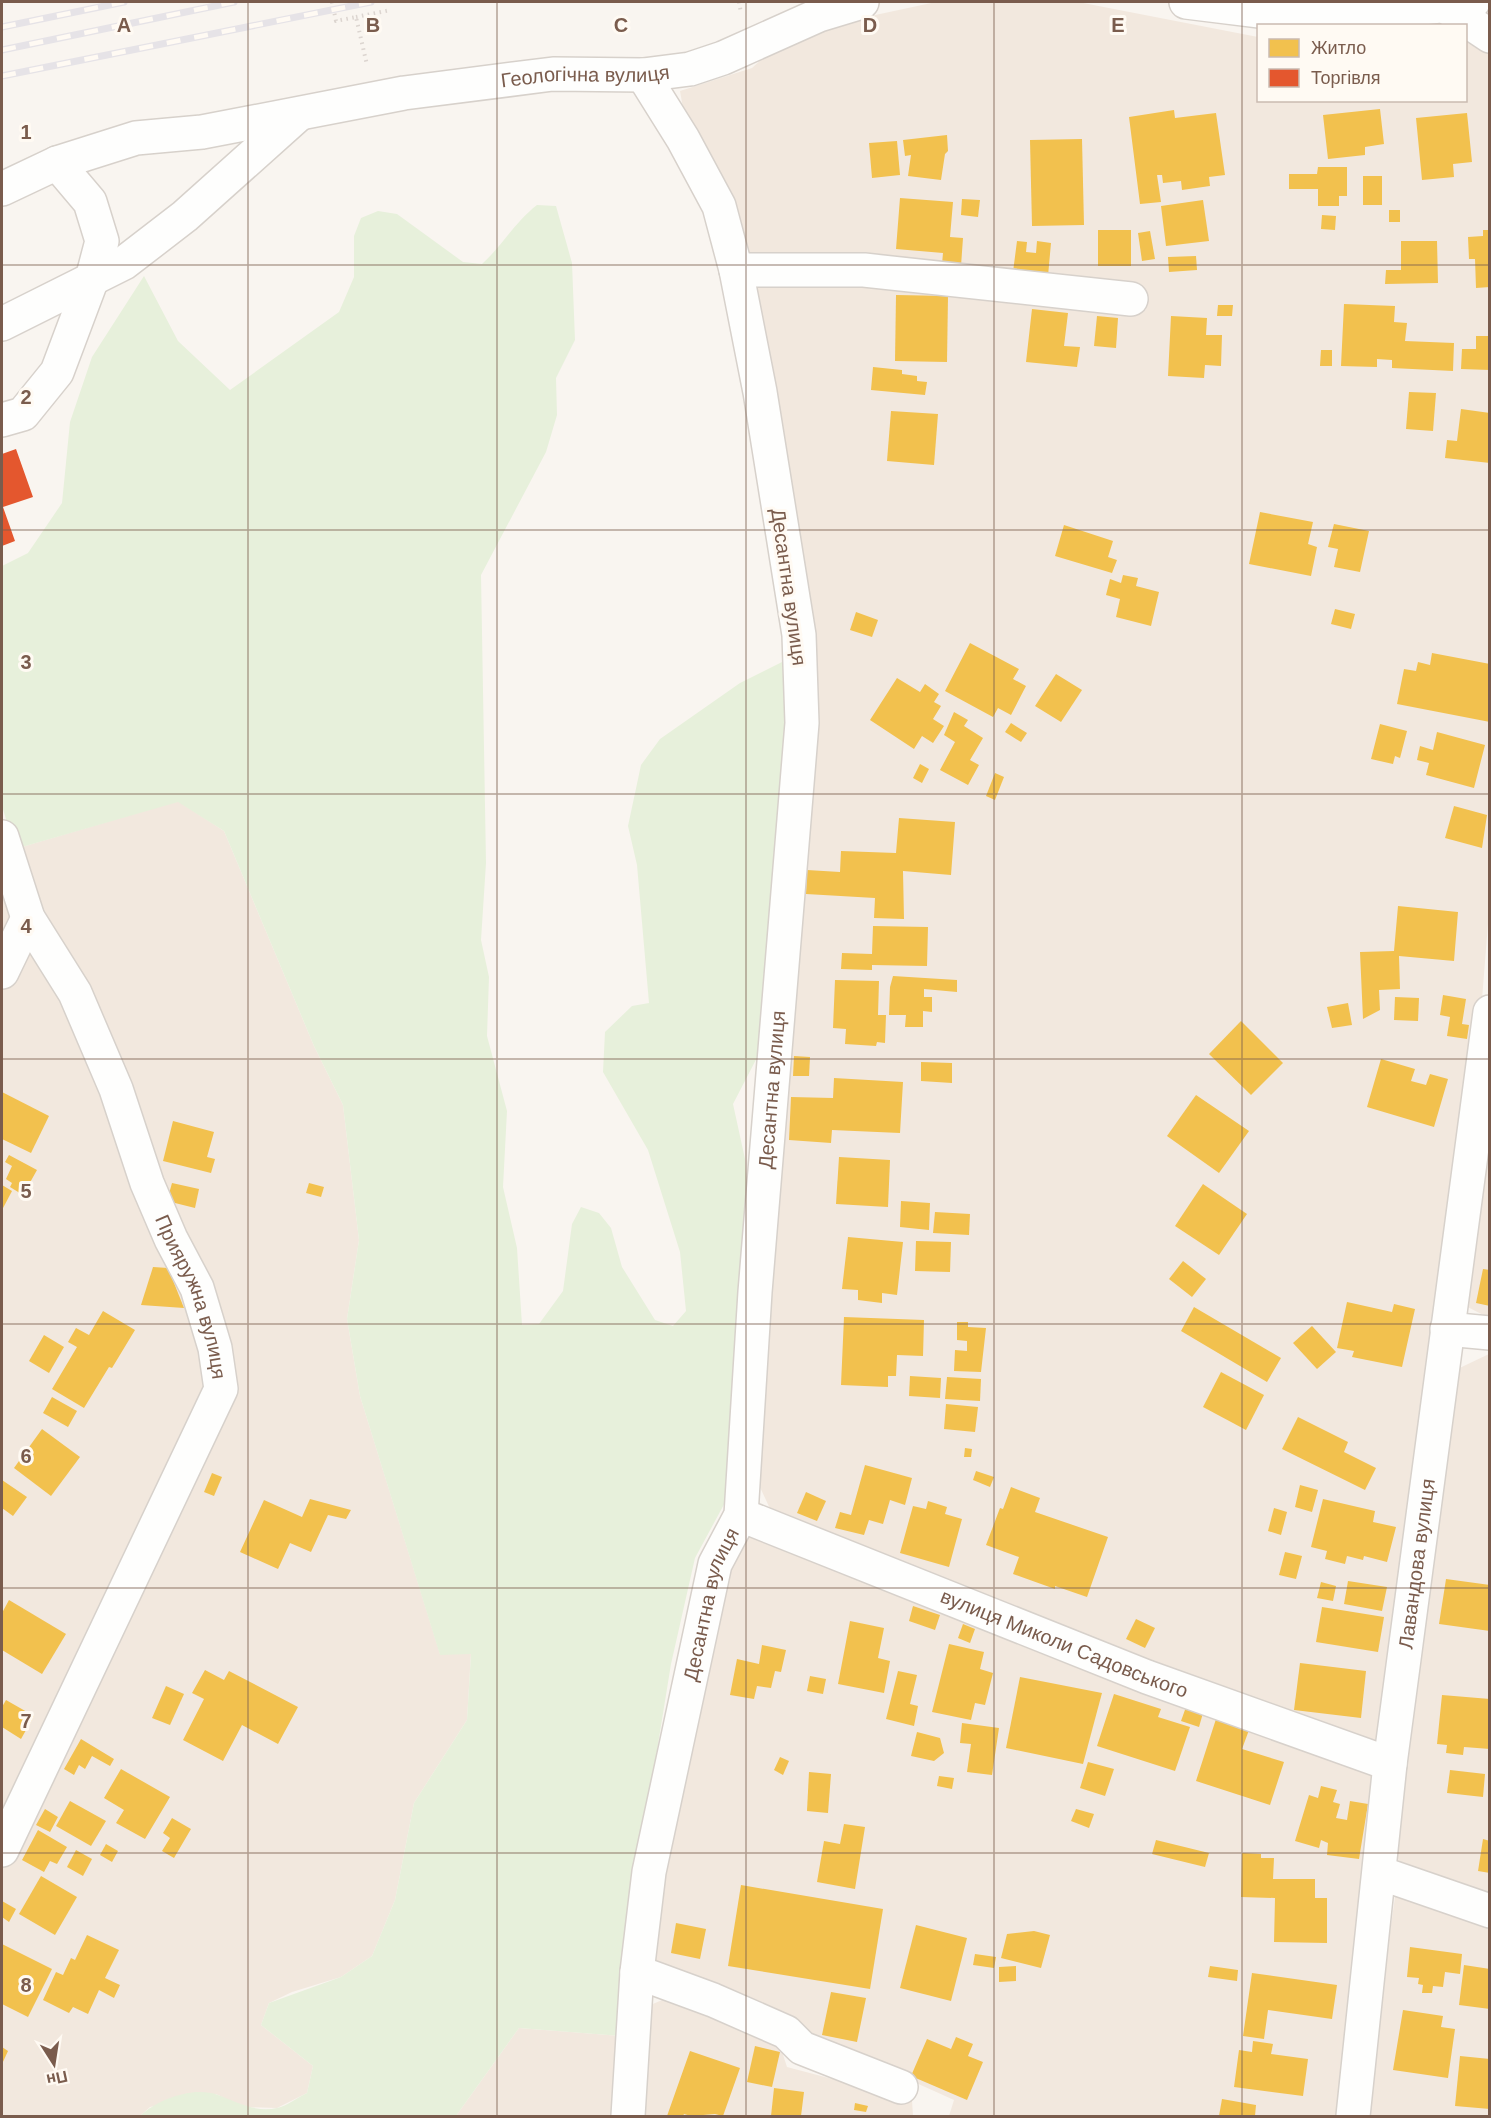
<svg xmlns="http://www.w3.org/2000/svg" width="1491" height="2118" viewBox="0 0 1491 2118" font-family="Helvetica,sans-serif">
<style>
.residential{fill:#f2e8de}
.green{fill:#e7f0db}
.homes{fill:#f2c14e}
.shops{fill:#e4572e}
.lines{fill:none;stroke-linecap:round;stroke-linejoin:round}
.minor-casing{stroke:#d7d1cb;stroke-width:36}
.path{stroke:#dcd5d0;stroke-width:4;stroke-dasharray:1.5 4.5;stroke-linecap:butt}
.minor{stroke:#fefefd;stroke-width:33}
.rail-casing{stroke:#e6e3e7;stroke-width:7}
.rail{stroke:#fffaf3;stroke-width:4.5;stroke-dasharray:14;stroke-linecap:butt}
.grid{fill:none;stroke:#7a5c4d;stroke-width:1.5;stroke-opacity:0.55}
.labels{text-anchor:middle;stroke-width:6;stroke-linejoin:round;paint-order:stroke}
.street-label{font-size:20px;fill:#7a5c4d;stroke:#fffaf3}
.grid-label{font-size:20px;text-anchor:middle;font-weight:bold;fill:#7a5c4d;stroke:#fffaf3;stroke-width:6;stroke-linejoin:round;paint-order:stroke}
</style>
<rect width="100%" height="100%" fill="#f9f5f0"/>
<g class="residential">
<polygon points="936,2 1078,2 1258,37 1258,100 1466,100 1466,37 1489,52 1489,911 1481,1012 1384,1740 1362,1746 772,1513 758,1483 811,723 748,278 1057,297 1146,310 1148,295 741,255 684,114 680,91 752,68 775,47 824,26"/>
<polygon points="178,801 224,831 314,1046 343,1105 359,1240 347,1319 360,1396 440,1654 471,1653 467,1720 414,1803 395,1900 372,1956 341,1977 292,1992 269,2003 261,2025 313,2066 307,2093 277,2108 242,2107 216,2094 150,2107 140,2116 2,2116 2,1863 227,1401 78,980 15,849"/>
<polygon points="2,869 14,912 2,940"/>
<polygon points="29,933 65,996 200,1327 209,1399 2,1829 2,991"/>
<polygon points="1489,1091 1489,1318 1460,1303"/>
<polygon points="1489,1354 1489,1903 1417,1879 1393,1854 1447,1374"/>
<polygon points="749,1531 1361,1765 1380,1783 1342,2116 949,2116 954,2100 721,1995 644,1954 730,1547"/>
<polygon points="1413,1893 1489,1919 1489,2116 1364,2116 1395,1897"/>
<polygon points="674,1995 777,2036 787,2067 912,2100 913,2116 636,2116 641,2009"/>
<polygon points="519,2028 621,2036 617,2116 456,2116"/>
</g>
<path class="green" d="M537,205L556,206L572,263L575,340L556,378L557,415L546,452L481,575L486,863L481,940L489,977L487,1036L507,1111L503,1187L517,1248L522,1325L539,1324L563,1291L572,1224L581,1207L599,1213L611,1228L622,1267L655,1320L673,1326L686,1311L680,1252L648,1150L603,1072L605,1032L632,1006L649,1003L637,865L628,826L641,765L660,739L740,683L790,658L794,720L762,1048L733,1104L745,1159L750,1245L728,1497L695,1558L671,1664L635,1886L621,2036L519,2028L456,2116H140C158,2099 194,2086 218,2095C237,2102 256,2113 277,2108C287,2106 298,2097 307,2093L313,2066L261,2025L269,2003L341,1977L372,1956L395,1900L414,1803L467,1720L471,1654L440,1655L360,1396L347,1319L359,1240L343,1105L314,1046L224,831L178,802L15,849L2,806V566L28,553L62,503L70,422L92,357L144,276L178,341L230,390L339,312L354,277V236L361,218L378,211L397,214L463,262L482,264C502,246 515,222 537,205Z"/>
<g class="homes">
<polygon points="1380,109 1384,144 1365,147 1365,155 1328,159 1323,115"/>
<polygon points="1174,110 1175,118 1216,113 1225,175 1209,177 1210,186 1182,190 1181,181 1163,183 1162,175 1157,175 1161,202 1140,204 1129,117"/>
<polygon points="1467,113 1472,162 1453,164 1454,177 1422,180 1416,118"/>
<polygon points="947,135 948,151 945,154 941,180 908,176 911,155 905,156 903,140"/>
<polygon points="1082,139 1084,225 1032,226 1030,140"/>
<polygon points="897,141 900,175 872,178 869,143"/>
<polygon points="1318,167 1347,167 1347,196 1339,196 1339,206 1318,206 1318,189 1289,189 1289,174 1317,174"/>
<rect x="1363" y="176" width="19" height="29"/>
<polygon points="900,198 953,202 950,237 963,238 961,266 942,264 943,253 896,249"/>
<polygon points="962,199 980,200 978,217 961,215"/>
<polygon points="1203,200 1209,241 1166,246 1161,206"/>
<rect x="1389" y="210" width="11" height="12"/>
<polygon points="1322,215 1336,216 1335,230 1321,229"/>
<rect x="1098" y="230" width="33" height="36"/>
<polygon points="1483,230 1490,230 1490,287 1476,288 1475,259 1469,259 1468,237 1483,236"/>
<polygon points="1150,231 1155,259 1142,261 1138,233"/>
<polygon points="1017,241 1027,242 1026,252 1036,253 1037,241 1051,243 1048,276 1013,272"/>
<polygon points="1401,241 1437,241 1438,283 1385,284 1386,270 1401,270"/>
<polygon points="1196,256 1197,270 1169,272 1168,257"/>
<polygon points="896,295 948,296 947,362 895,361"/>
<polygon points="1344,304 1395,306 1394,322 1407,323 1405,341 1454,343 1453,371 1392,368 1392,360 1377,359 1377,367 1341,366"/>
<polygon points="1218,305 1233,305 1232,316 1217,316"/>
<polygon points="1032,309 1068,313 1064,346 1080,347 1077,367 1026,362"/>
<polygon points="1097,316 1118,318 1116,348 1094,346"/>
<polygon points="1171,316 1207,318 1206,335 1222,335 1221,366 1205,365 1204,378 1168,376"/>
<polygon points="1476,336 1490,336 1490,370 1461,369 1462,349 1476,349"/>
<polygon points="1321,350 1332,350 1332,366 1320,366"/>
<polygon points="873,367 902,370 902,374 917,376 917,381 927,382 925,395 871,390"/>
<polygon points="1409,392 1436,393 1433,431 1406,429"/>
<polygon points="1461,409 1490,413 1490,463 1445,458 1447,440 1457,441"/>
<polygon points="891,411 938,414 934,465 887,461"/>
<polygon points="1260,512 1313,522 1308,544 1317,547 1311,576 1249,564"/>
<polygon points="1334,524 1369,531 1360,572 1334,567 1338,549 1328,547"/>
<polygon points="1064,525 1113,541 1108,557 1117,560 1112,573 1055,556"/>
<polygon points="1123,575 1138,578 1136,586 1159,592 1151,626 1116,617 1120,599 1106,595 1110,579 1121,583"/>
<polygon points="1335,609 1355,614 1351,629 1331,624"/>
<polygon points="856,612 878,620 872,637 850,630"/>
<polygon points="970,643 1019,669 1013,679 1026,686 1011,715 998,708 993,717 945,691"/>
<polygon points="1432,653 1490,664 1490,722 1397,704 1404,669 1416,671 1418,662 1430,665"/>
<polygon points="1056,674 1082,690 1061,722 1035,706"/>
<polygon points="897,678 920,692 925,684 939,694 934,702 941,706 933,719 944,726 933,743 922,736 914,749 870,720"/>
<polygon points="954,712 968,720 964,726 983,738 970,760 979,765 968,785 940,770 955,742 944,735"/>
<polygon points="1011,723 1027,733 1021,742 1005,732"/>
<polygon points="1380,724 1407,731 1400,758 1395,756 1393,764 1371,759"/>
<polygon points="1437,732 1485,745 1474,788 1426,775 1429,763 1417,760 1420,746 1433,750"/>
<polygon points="920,764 929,769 922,783 913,778"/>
<polygon points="995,773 1004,777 995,800 986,796"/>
<polygon points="1454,806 1487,815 1482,848 1445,838"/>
<polygon points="899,818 955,822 951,875 903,871 904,919 874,918 875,898 806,894 807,870 840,872 841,851 896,853"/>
<polygon points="1398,906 1458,912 1454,961 1399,956 1400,989 1379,990 1380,1010 1363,1019 1360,952 1394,951"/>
<polygon points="873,926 928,927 927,966 872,965 872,970 841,969 842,953 872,954"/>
<polygon points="893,976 957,980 957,992 924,989 924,997 932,997 932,1012 923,1011 923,1027 905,1027 906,1015 889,1015 890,987"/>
<polygon points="835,980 879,981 878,1015 886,1015 885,1043 877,1042 876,1046 845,1044 846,1029 833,1028"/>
<polygon points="1443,995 1466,999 1462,1024 1469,1025 1467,1039 1447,1036 1450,1017 1440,1015"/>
<polygon points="1395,997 1419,998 1418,1021 1394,1020"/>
<polygon points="1348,1003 1352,1025 1332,1028 1327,1007"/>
<polygon points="1241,1021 1283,1063 1251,1095 1209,1054"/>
<polygon points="794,1056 810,1057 809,1076 793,1076"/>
<polygon points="1381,1059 1415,1069 1411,1081 1426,1085 1430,1074 1448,1079 1434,1127 1367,1107"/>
<polygon points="921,1062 952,1063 952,1083 921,1081"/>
<polygon points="834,1078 903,1082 900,1133 832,1130 831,1143 789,1140 791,1097 833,1098"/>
<polygon points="2,1092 49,1116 31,1153 2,1139"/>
<polygon points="1196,1095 1249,1131 1219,1173 1167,1136"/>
<polygon points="173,1121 214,1132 207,1157 215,1159 211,1173 163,1161"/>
<polygon points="9,1155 37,1170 23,1195 10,1187 12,1183 6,1179 12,1166 5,1162"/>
<polygon points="839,1157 890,1160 888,1207 836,1204"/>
<polygon points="172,1183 199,1189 195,1208 167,1201"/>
<polygon points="309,1183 324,1187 321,1197 306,1193"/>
<polygon points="1203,1184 1247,1214 1219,1255 1175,1226"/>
<polygon points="2,1185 12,1191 2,1210"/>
<polygon points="901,1201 930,1203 929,1230 900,1227"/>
<polygon points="935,1212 970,1214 969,1235 933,1233"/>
<polygon points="848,1237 903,1242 897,1295 882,1293 882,1303 858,1300 858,1290 842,1289"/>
<polygon points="916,1241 951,1242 950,1272 915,1271"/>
<polygon points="1183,1261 1206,1279 1192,1297 1169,1279"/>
<polygon points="153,1267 168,1268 184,1308 141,1305"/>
<polygon points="1483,1269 1490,1270 1490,1306 1476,1303"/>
<polygon points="1347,1302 1392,1312 1394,1304 1415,1309 1402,1367 1352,1357 1354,1351 1337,1348"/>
<polygon points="1194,1307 1281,1358 1267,1382 1181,1331"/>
<polygon points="103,1311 135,1330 112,1368 109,1367 84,1408 52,1389 77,1347 68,1342 76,1328 89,1335"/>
<polygon points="844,1317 924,1320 923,1356 897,1355 896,1376 888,1376 888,1387 841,1385"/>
<polygon points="957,1322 968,1322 968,1327 986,1328 981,1372 954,1371 955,1350 967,1351 967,1341 957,1340"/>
<polygon points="1312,1326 1336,1352 1317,1369 1293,1343"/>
<polygon points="44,1335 64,1347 49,1373 29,1361"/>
<polygon points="1221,1372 1264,1395 1246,1430 1203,1407"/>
<polygon points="910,1376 941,1378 940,1398 909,1396"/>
<polygon points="947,1377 981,1379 980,1401 945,1399"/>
<polygon points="52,1397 77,1411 68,1427 43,1413"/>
<polygon points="946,1404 978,1407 975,1432 944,1429"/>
<polygon points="1298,1417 1348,1442 1344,1452 1376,1468 1365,1490 1282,1449"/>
<polygon points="42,1429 80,1457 51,1496 14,1468"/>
<polygon points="965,1448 972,1449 971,1457 964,1457"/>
<polygon points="865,1465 912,1478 905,1505 890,1500 883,1524 869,1520 864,1535 835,1528 840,1512 851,1515"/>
<polygon points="976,1471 994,1477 990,1487 973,1480"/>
<polygon points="212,1473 222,1477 214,1496 204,1492"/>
<polygon points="2,1480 27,1497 13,1516 2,1508"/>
<polygon points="1300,1485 1318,1490 1312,1512 1295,1507"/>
<polygon points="1011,1487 1040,1498 1035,1512 1108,1537 1087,1597 1055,1586 1055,1589 1013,1574 1019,1557 986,1545 1000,1508 1003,1509"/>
<polygon points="806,1492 826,1501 817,1521 797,1513"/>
<polygon points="310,1499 351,1510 346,1519 328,1515 311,1552 290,1543 278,1569 240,1552 264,1500 302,1517"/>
<polygon points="1323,1499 1375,1511 1373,1522 1396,1527 1387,1562 1364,1556 1363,1560 1347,1556 1345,1564 1325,1559 1327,1551 1311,1547"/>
<polygon points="928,1501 947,1507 945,1514 962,1519 949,1567 900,1553 913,1506 926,1509"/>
<polygon points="1274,1508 1287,1512 1281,1535 1268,1531"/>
<polygon points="1285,1552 1302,1556 1296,1579 1279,1575"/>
<polygon points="1446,1579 1490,1585 1490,1631 1439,1624"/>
<polygon points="1348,1581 1387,1587 1382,1611 1344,1604"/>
<polygon points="1321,1582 1336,1586 1333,1601 1317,1598"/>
<polygon points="9,1600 66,1634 42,1674 2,1650 2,1613"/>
<polygon points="913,1606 940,1615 935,1630 909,1621"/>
<polygon points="1322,1607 1384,1617 1378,1652 1316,1642"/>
<polygon points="1136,1619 1155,1628 1145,1648 1126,1639"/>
<polygon points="850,1621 884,1628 878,1658 890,1661 884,1693 838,1684"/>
<polygon points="963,1624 975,1629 970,1643 958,1638"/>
<polygon points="949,1644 984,1652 980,1669 993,1673 985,1705 975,1703 971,1720 932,1712"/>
<polygon points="762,1645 786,1650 781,1672 775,1671 771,1688 757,1686 754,1699 730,1695 737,1659 759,1664"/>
<polygon points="1300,1663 1366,1671 1361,1718 1294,1710"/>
<polygon points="205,1670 224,1680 229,1671 298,1707 278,1744 242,1725 223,1761 183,1740 204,1699 192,1693"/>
<polygon points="898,1671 917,1675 910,1704 918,1706 914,1726 886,1719"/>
<polygon points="810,1676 826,1679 823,1694 807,1691"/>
<polygon points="1020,1677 1102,1693 1083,1764 1006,1748"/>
<polygon points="166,1686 184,1694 170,1725 152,1718"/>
<polygon points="1114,1694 1161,1709 1158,1717 1190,1727 1175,1771 1097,1746"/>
<polygon points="1442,1695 1490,1699 1490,1749 1464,1747 1463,1755 1446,1753 1447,1745 1437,1744"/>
<polygon points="6,1700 34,1716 21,1739 2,1727 2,1707"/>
<polygon points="1186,1707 1203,1713 1199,1727 1181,1721"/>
<polygon points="1216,1719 1249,1730 1242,1749 1284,1762 1270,1805 1196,1781"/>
<polygon points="962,1723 999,1728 992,1775 967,1772 971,1744 960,1743"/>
<polygon points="917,1732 940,1738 944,1753 934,1761 911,1756"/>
<polygon points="81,1739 114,1759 110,1766 92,1756 85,1769 79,1765 74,1775 64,1769"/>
<polygon points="780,1757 789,1761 783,1775 774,1770"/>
<polygon points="1088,1762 1114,1769 1105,1796 1080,1788"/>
<polygon points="121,1769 170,1797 145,1839 116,1823 124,1810 104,1798"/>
<polygon points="1450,1770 1485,1774 1483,1797 1447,1793"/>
<polygon points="809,1772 831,1774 828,1813 807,1811"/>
<polygon points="939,1776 954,1778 952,1789 937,1786"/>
<polygon points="1321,1786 1337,1790 1333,1802 1340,1804 1336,1818 1347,1820 1350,1801 1368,1804 1359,1859 1327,1855 1328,1843 1321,1840 1319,1848 1295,1841 1309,1795 1318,1798"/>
<polygon points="70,1801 106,1821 91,1846 56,1826"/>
<polygon points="45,1809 58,1817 50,1832 36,1825"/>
<polygon points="1076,1809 1094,1814 1089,1828 1071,1821"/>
<polygon points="172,1818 191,1829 174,1858 162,1851 170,1838 163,1833"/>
<polygon points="844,1824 865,1827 855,1889 817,1882 824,1841 840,1844"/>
<polygon points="38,1830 67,1847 57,1864 50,1861 44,1872 22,1860"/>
<polygon points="1483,1839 1490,1841 1490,1873 1478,1871"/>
<polygon points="1156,1840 1209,1853 1205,1867 1152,1854"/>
<polygon points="106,1844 118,1851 112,1862 100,1855"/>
<polygon points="76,1850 92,1859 83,1876 67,1867"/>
<polygon points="1242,1853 1261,1854 1261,1858 1274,1858 1273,1879 1315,1879 1315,1898 1327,1898 1327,1943 1274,1942 1275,1898 1241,1897"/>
<polygon points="41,1876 77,1897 55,1935 19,1914"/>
<polygon points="741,1885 883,1909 870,1989 728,1966"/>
<polygon points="2,1901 16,1909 9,1922 2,1917"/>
<polygon points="676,1923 706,1929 700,1959 671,1953"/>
<polygon points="916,1925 967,1938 951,2001 900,1988"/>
<polygon points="1034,1931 1050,1935 1041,1968 1001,1958 1007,1934"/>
<polygon points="87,1935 119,1950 105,1978 120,1985 114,1998 99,1990 88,2014 73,2007 69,2013 43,2000 56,1972 63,1975 71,1958 75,1960"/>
<polygon points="2,1944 52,1969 28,2017 2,2004"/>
<polygon points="1410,1947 1462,1954 1460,1974 1445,1972 1443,1987 1433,1986 1432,1993 1422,1993 1423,1985 1418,1984 1419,1978 1407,1977"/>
<polygon points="975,1954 996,1957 994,1968 973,1965"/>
<polygon points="1464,1965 1490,1969 1490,2009 1459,2005"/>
<polygon points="1016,1966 1016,1981 999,1982 999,1967"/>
<polygon points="1210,1966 1238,1970 1237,1981 1208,1977"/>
<polygon points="1252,1973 1337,1985 1332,2019 1268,2010 1264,2039 1243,2036"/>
<polygon points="831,1992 866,1998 857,2042 822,2035"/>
<polygon points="1403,2010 1443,2016 1441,2027 1455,2029 1448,2078 1393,2070"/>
<polygon points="956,2037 973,2044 968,2056 983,2062 967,2100 911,2076 927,2039 951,2049"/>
<polygon points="1253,2041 1273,2044 1271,2054 1308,2059 1303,2096 1234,2087 1239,2050 1252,2052"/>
<polygon points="755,2046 780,2052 772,2087 747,2082"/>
<polygon points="2,2047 8,2051 2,2064"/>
<polygon points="690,2051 740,2068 723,2116 715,2114 691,2116 684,2114 683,2116 667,2116"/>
<polygon points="1460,2056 1490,2059 1490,2109 1455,2106"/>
<polygon points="774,2088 804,2092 801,2116 771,2116"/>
<polygon points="1222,2099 1256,2105 1255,2116 1219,2116"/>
<polygon points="855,2103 868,2106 866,2112 854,2110"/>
</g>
<polygon class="shops" points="16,449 33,497 3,507 15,541 2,546 2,454"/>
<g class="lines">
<defs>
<g id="minor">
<polyline points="1186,2 1276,13 1406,10 1473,2"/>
<polyline points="1445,6 1490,36"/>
<path id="s1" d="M2,189L57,163L136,138L202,132L404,93L553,74L643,75L690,69L723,58L819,15L862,2"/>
<polyline points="736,270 864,270 1131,299"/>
<polyline points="2,324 124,263 185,216 299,114"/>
<polyline points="2,420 23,414 57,372 92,279 102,241 90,202 57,163"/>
<path id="s2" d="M2,837L28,918L75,993L116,1089L147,1183L171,1239L197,1288L215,1348L221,1389L2,1850"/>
<polyline points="2,972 28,918"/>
<polyline points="1447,1329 1490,1333"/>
<path id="s3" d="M741,1515L1147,1677L1390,1764"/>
<polyline points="1380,1873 1490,1911"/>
<polyline points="637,1972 713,2000 786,2032 802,2048 901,2087"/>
<path id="s4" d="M628,2116L637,1972L649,1872L715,1564L741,1515L755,1292L802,723L799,635L760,392L736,270L719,206L683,139L643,75"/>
<path id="s5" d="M1353,2116L1390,1764L1490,1012"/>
</g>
</defs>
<use href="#minor" class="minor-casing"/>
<g class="path">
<polyline points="332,2 336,21 356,17 367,65"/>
<polyline points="739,2 741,13"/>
<polyline points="356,17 391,10"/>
</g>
<use href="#minor" class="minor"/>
<defs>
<g id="rail">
<polyline points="2,27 124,2"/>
<polyline points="2,50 234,2"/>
<polyline points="2,76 371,2"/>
</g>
</defs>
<use href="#rail" class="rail-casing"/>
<use href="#rail" class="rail"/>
</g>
<path class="grid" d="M248,2V2116M497,2V2116M746,2V2116M994,2V2116M1242,2V2116M2,265H1490M2,530H1490M2,794H1490M2,1059H1490M2,1324H1490M2,1588H1490M2,1853H1490"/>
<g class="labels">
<g class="street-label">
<text dy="7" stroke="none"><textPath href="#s1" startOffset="598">Геологічна вулиця</textPath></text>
<text transform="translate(789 587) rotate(82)" y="7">Десантна вулиця</text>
<text dy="7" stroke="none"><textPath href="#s4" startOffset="1042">Десантна вулиця</textPath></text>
<text dy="7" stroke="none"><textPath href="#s2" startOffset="500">Прияружна вулиця</textPath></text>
<text dy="7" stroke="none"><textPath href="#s5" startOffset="556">Лавандова вулиця</textPath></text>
<text dy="7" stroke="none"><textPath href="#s4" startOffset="520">Десантна вулиця</textPath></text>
<text dy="7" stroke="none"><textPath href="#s3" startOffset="348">вулиця Миколи Садовського</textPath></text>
</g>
</g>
<g class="grid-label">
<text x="124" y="32">A</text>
<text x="373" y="32">B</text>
<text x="621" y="32">C</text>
<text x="870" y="32">D</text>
<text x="1118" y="32">E</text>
<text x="26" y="139">1</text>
<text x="26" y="404">2</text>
<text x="26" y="669">3</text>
<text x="26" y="933">4</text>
<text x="26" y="1198">5</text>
<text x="26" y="1463">6</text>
<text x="26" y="1728">7</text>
<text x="26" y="1992">8</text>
</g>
<rect width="1491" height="2118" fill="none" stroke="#7a5c4d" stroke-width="6"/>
<rect x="1257" y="24" width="210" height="78" fill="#fffaf3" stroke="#cabbb1" stroke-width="1.5"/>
<rect x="1269" y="39" width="30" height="18" fill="#f2c14e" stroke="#cabbb1" stroke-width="1.5"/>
<text x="1311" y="54" font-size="18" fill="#7a5c4d">Житло</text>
<rect x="1269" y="69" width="30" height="18" fill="#e4572e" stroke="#cabbb1" stroke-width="1.5"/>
<text x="1311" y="84" font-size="18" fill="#7a5c4d">Торгівля</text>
<g transform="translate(54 2064) rotate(168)" stroke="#fffaf3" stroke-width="4.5" paint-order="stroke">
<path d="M0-4.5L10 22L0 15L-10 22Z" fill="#7a5c4d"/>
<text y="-9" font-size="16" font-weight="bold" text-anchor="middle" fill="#7a5c4d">Пн</text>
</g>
</svg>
